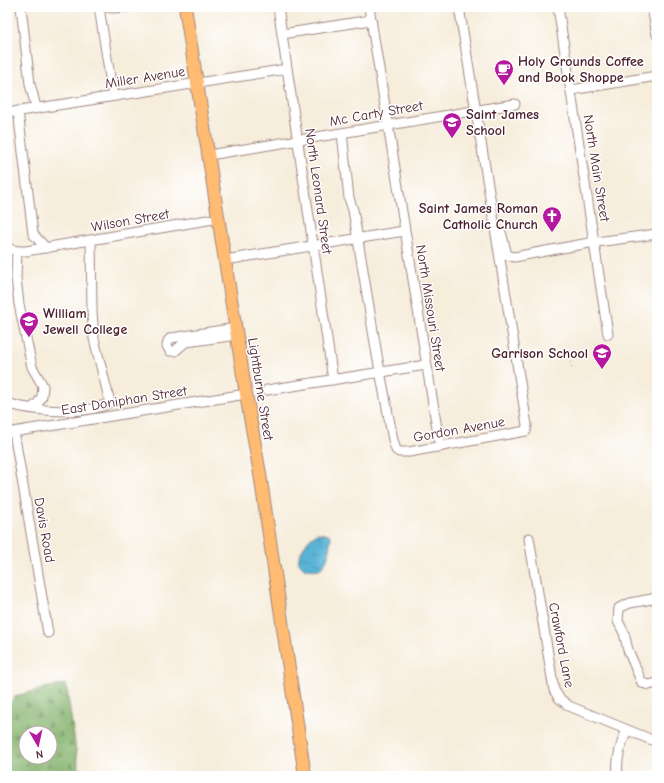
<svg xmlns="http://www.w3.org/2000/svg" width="664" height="783" viewBox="0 0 664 783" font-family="'Comic Neue',sans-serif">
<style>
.forest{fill:url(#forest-firs);stroke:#68694c;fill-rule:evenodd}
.water{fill:url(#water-ripples);stroke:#516980}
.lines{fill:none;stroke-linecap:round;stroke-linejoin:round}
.minor-casing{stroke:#a08683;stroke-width:11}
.major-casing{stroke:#a08683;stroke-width:14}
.path{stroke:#a08683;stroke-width:1.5;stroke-dasharray:1 3;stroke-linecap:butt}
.minor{stroke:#fff;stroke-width:9}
.major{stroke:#ffbb71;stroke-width:12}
.labels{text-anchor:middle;stroke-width:3;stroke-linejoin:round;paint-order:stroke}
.poi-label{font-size:14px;font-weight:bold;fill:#4a1f2b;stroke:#fff;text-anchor:start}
.street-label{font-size:14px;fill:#4a1f2b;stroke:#fff}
</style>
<defs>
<pattern id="forest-firs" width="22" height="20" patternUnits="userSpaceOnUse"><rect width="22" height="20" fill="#85b36d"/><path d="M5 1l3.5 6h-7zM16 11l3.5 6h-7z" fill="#6f915a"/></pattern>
<pattern id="water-ripples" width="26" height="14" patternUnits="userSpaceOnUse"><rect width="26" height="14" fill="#58b3d5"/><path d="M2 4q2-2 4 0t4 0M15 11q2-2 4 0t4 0" fill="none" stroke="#4b91ad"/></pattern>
</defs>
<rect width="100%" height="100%" fill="#fff"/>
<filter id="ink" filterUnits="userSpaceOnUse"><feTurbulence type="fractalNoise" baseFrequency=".025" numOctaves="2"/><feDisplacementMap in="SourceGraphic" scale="8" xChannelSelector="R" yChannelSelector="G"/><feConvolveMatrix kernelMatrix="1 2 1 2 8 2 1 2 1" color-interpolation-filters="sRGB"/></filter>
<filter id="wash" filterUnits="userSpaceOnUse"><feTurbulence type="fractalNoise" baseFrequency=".012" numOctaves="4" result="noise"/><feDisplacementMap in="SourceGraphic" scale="16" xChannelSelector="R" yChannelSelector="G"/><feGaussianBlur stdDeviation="0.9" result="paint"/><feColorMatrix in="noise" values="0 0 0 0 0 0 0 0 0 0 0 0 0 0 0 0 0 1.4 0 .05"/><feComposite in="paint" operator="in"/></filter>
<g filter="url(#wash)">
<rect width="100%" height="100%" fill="#f6eddb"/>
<path class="forest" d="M66,684L80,776H7V706L16,696L49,687ZM26,733H50V757H26Z"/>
<path class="water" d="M318,533L329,534L331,537C329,548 329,562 320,569C312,570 296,570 299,557C299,554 302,551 303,549C307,541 310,537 318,533Z"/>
</g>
<g filter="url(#ink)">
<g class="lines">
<defs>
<g id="minor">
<polyline points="21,7 30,84 36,107"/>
<polyline points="99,7 113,96"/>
<polyline points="107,7 113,8 127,7"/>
<polyline points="278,7 333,380"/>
<polyline points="369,7 440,447"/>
<polyline points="558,7 608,334"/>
<polyline points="652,7 657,35"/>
<polyline points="282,34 371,20"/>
<polyline points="571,90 657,76"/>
<polyline points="18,111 33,234 46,248"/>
<polyline points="7,113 287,69"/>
<polyline points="342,133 349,198 353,210 377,355 393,440 396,450 399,452 409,452 526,431 527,425 459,7"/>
<polyline points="209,155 515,104"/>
<polyline points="501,232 507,255 514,257 589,243 657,234"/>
<polyline points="7,248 17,251 26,251 219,218"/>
<polyline points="17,251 16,278 19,304 32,367 43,386 42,396 38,403 32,408"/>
<polyline points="225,260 404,231"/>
<polyline points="236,328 171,338 168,341 167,346 170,351 175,351 183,344 186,342 237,335"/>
<polyline points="267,390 426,365"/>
<path d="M7,403C30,411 90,416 110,402L94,339L92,311L91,241"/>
<polyline points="14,432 48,633"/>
<polyline points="7,433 246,394"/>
<polyline points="529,538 554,690 559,698 569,706 657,742"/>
<polyline points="657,598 630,603 619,608 618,621 624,633 628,650 642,683 649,685 657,683"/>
<path d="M618,776C616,759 620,745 627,730"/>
</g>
<polyline id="major" points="185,7 246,394 260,474 305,776"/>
</defs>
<use href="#minor" class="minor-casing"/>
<use href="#major" class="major-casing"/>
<g class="path">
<polyline points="570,362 574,362"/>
<polyline points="571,367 574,367"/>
</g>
<use href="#minor" class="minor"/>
<use href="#major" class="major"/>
</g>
</g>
<defs>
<symbol id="cafe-pin" viewBox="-11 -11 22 30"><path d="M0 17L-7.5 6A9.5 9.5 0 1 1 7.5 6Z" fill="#b5179e" stroke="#fff"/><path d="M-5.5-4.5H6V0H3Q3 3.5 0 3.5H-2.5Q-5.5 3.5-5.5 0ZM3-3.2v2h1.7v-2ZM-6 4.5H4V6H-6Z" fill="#fff"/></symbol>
<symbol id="school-pin" viewBox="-11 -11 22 30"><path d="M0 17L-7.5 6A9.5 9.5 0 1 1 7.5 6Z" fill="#b5179e" stroke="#fff"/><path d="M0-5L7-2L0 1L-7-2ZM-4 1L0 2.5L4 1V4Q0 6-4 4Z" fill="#fff"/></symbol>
<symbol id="church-pin" viewBox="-11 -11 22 30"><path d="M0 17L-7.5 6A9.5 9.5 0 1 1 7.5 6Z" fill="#b5179e" stroke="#fff"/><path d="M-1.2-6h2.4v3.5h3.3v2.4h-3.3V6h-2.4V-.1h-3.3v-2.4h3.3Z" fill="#fff"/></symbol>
<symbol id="university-pin" viewBox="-11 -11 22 30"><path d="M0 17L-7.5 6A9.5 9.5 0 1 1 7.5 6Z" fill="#b5179e" stroke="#fff"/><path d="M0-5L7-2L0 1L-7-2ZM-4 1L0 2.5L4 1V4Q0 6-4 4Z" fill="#fff"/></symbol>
</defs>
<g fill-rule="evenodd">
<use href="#cafe-pin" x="493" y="58" width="22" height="30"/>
<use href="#school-pin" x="441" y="111" width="22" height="30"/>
<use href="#church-pin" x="541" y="205" width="22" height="30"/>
<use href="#university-pin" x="18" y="310" width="22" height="30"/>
<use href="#school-pin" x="591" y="342" width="22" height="30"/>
</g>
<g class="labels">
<g class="poi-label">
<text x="518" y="66">Holy Grounds Coffee<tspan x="518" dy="16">and Book Shoppe</tspan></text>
<text x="466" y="119">Saint James<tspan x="466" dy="16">School</tspan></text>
<text x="538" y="213" text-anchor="end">Saint James Roman<tspan x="538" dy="16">Catholic Church</tspan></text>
<text x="43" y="318">William<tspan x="43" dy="16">Jewell College</tspan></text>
<text x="588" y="358" text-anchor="end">Garrison School</text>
</g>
<g class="street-label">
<text transform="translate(145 77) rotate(-9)" y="5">Miller Avenue</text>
<text transform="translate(376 113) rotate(-10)" y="5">Mc Carty Street</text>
<text transform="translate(597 168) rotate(81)" y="5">North Main Street</text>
<text transform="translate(319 191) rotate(82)" y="5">North Leonard Street</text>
<text transform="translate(130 220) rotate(-10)" y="5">Wilson Street</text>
<text transform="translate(431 308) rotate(81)" y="5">North Missouri Street</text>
<text transform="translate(261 389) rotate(81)" y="5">Lightburne Street</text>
<text transform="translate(124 400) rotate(-9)" y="5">East Doniphan Street</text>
<text transform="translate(459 429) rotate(-10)" y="5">Gordon Avenue</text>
<text transform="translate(45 530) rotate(80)" y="5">Davis Road</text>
<text transform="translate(562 645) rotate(79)" y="5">Crawford Lane</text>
</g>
</g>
<rect width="664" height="783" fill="none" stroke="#fff" stroke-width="24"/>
<g transform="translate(38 745) rotate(171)"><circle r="19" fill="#ffffff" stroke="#b7a5aa"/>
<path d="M0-3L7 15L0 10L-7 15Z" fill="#b5179e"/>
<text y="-6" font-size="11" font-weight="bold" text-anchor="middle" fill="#4a1f2b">N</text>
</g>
</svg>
